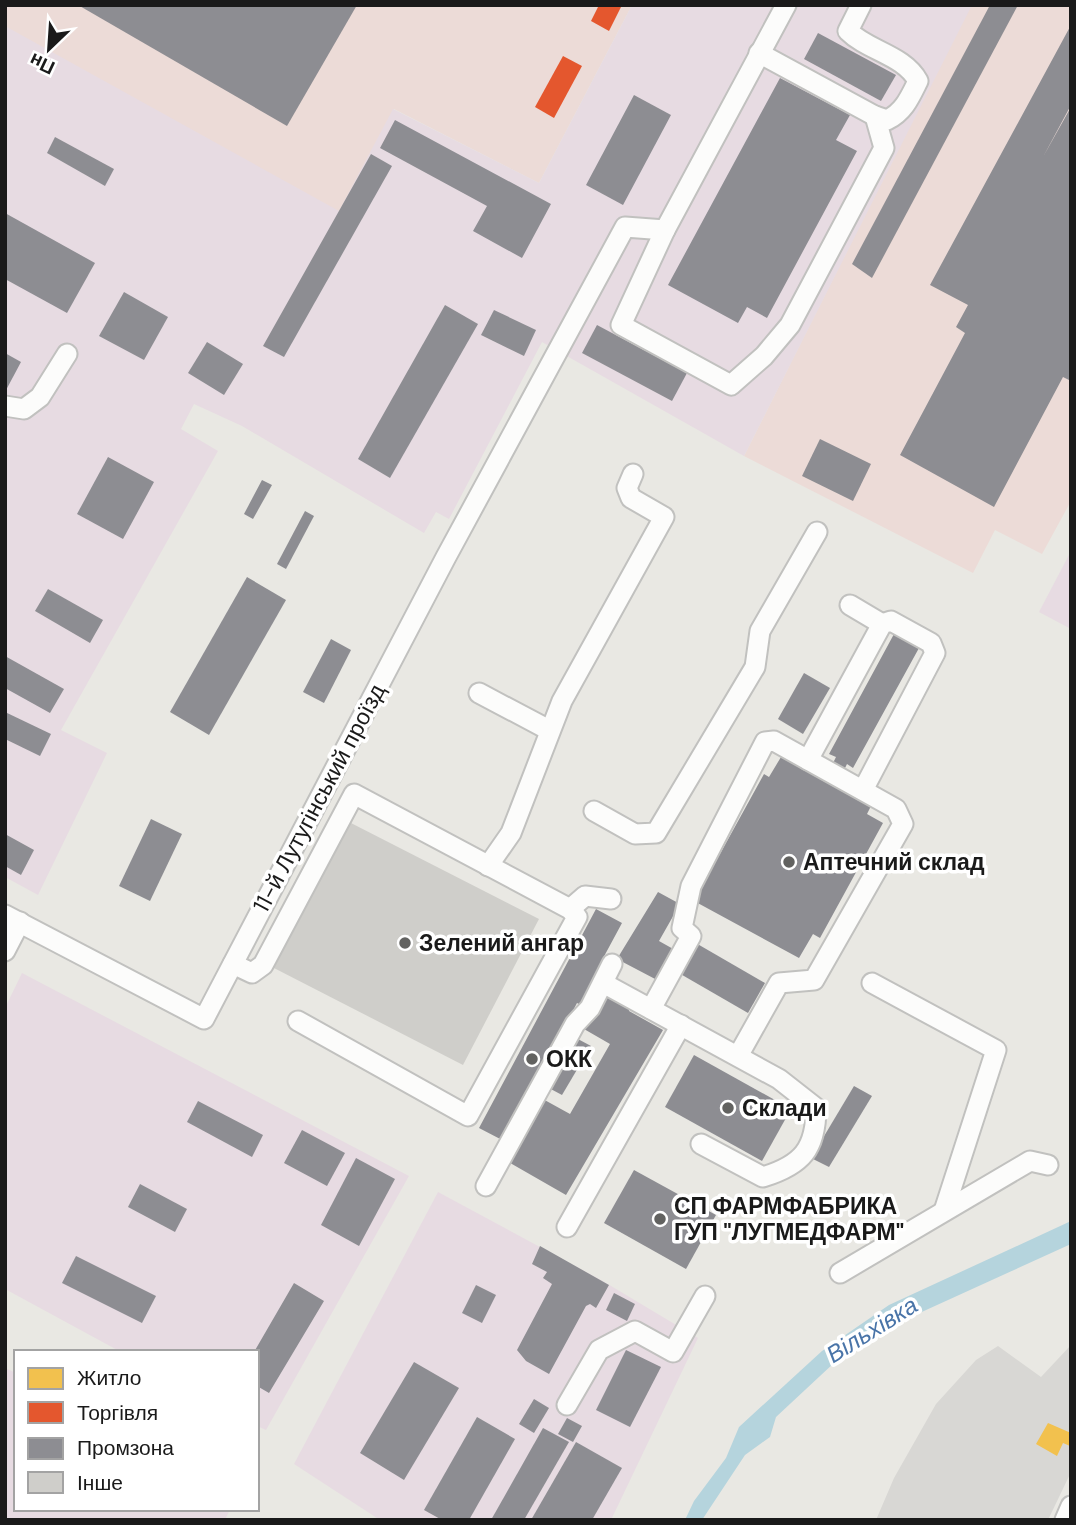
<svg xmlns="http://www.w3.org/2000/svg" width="1076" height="1525" viewBox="0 0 1076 1525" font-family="'DM Sans',sans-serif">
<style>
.residential{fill:#d8d7d4}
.commercial{fill:#ecdbd7}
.industrial{fill:#e7dbe2}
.water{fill:#b5d4dd}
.homes{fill:#f2c14e}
.shops{fill:#e4572e}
.industry{fill:#8d8d92}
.building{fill:#cfceca}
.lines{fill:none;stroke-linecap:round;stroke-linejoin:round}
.minor-casing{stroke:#c1c1bf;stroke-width:23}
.minor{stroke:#fcfcfb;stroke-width:19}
.poi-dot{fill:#626260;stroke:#fff;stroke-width:2.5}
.labels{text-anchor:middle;stroke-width:7;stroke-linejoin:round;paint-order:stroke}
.street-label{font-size:23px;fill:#1a1a1a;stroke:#fff}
.poi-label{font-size:23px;font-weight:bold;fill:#1a1a1a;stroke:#fff;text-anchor:start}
.water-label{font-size:24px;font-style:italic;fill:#4974a8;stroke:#fff}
</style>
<rect width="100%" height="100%" fill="#e9e8e3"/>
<polygon class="residential" points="1071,1345 1071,1472 1048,1520 876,1520 894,1478 936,1404 976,1360 998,1346 1041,1377"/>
<g class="commercial">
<polygon points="5,5 632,5 539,183 394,109 338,214 5,27"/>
<polygon points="971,5 1071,5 1071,501 1042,554 995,530 973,573 744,456"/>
</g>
<g class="industrial">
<polygon points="632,5 972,5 744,456 542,342 449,519 436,512 424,533 242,426 194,404 181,429 218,451 61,730 107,753 38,895 5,877 5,26 339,211 393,109 539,183"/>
<polygon points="1071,551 1071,629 1039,612"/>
<polygon points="22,973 409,1176 266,1430 257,1426 257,1352 121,1352 5,1289 5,1008"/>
<polygon points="438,1192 601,1280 698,1338 611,1520 380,1520 294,1464"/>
<polygon points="5,1368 16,1373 16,1509 230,1509 225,1520 5,1520"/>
</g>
<polygon class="water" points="1071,1221 1071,1244 880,1331 849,1349 776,1417 770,1437 745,1455 702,1520 685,1520 694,1501 726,1458 739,1427 822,1351 889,1305"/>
<polygon class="homes" points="1048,1423 1071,1433 1070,1446 1063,1443 1057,1456 1036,1444"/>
<g class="shops">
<polygon points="599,5 621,7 609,31 591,21"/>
<polygon points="563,56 582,66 554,118 535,107"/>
</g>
<g class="industry">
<polygon points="78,5 357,5 287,126"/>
<polygon points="990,5 1018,5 872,278 852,264"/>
<polygon points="1071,25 1071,105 1043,157 1071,107 1071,381 1063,377 994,507 900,455 965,333 956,327 968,305 930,285"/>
<polygon points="818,33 896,75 881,101 804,59"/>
<polygon points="780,78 850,115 836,140 857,151 767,318 747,307 738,323 668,285"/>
<polygon points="634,95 671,115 623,205 586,185"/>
<polygon points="395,120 551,204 522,258 473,231 487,206 380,148"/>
<polygon points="55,137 114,169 105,186 47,153"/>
<polygon points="371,154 392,166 284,357 263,346"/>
<polygon points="5,213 95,263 67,313 5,279"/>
<polygon points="124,292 168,317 144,360 99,336"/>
<polygon points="445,305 478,324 390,478 358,459"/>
<polygon points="494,310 536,330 524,356 481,335"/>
<polygon points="597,325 687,373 672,401 582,353"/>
<polygon points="207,342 243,364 224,395 188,373"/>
<polygon points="5,353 21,362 5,392"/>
<polygon points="820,439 871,464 853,501 802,476"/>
<polygon points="108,457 154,482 123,539 77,514"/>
<polygon points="262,480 272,485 253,519 244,514"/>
<polygon points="305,511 314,516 286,569 277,564"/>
<polygon points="247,577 286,600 209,735 170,712"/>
<polygon points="48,589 103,620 90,643 35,611"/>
<polygon points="894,634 919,648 853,768 847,764 844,770 833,763 836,757 829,754"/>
<polygon points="331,639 351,650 324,703 303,692"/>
<polygon points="5,656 64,689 50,713 5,688"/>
<polygon points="804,673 830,688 803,734 778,719"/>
<polygon points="5,712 51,734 40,756 5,739"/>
<polygon points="781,757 871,806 867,814 883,823 820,938 813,934 799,958 694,901 764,774 769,777"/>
<polygon points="151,819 182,834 150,901 119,886"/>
<polygon points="5,834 34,850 21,875 5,866"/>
<polygon points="658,892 680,904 659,941 675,950 657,980 617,959"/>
<polygon points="596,909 622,923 601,962 608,966 586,1008 577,1003 521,1110 541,1098 570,1114 610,1044 584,1029 604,990 628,1003 629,1011 663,1030 566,1195 505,1160 504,1141 479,1128"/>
<polygon points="694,942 765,983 748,1013 677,972"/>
<polygon points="576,1038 591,1046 562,1095 547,1087"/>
<polygon points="694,1055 791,1109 762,1161 665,1107"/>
<polygon points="854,1086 872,1096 829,1167 811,1158"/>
<polygon points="198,1101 263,1135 252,1157 187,1122"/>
<polygon points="302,1130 345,1153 327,1186 284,1163"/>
<polygon points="356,1158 395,1179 359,1246 321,1225"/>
<polygon points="634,1170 716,1215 686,1269 604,1223"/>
<polygon points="140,1184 187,1209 175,1232 128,1207"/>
<polygon points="540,1246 609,1285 596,1308 590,1304 586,1306 549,1374 526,1361 517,1350 552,1284 543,1278 547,1272 532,1264"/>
<polygon points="76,1256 156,1296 142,1323 62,1283"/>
<polygon points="294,1283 324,1301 269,1393 257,1386 257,1352 254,1352"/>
<polygon points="476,1285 496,1295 482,1323 462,1313"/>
<polygon points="614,1293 635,1304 627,1321 606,1310"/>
<polygon points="626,1350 661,1367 630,1427 596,1410"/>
<polygon points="414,1362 459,1388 404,1480 360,1453"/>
<polygon points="534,1399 549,1408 534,1433 519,1424"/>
<polygon points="477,1417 515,1439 469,1520 442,1520 424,1510"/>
<polygon points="567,1418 582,1426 573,1442 558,1434"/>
<polygon points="543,1428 569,1442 524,1520 491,1520"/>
<polygon points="576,1442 622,1468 592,1520 531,1520"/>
</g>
<polygon class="building" points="347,821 539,919 463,1065 272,967"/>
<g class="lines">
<defs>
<g id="minor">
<path d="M759,53L875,116L887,120C904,112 910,97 918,81C904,55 868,51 848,31L861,5"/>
<polyline points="665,230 621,325 731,385 764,356 790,325 884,148 875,116"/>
<polyline points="5,406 24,409 40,397 67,354"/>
<polyline points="850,605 882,624"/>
<polyline points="479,693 549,730"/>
<polyline points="808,760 882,624 891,621 931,643 935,653 863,790"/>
<polyline points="594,811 635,834 656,833 755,667 760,631 817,532"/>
<polyline points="488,866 511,833 562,701 664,517 631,498 627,488 633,474"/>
<polyline points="570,909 585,896 611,899"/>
<polyline points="5,915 204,1019 446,557 625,227 665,230 786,5"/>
<polyline points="5,951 20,922"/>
<polyline points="233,964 252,973 263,965 354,794 570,909 577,917 468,1116 298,1021"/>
<path d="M603,983L779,1079L816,1108C816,1149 802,1165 763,1177L701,1144"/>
<polyline points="872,983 996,1050 944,1211"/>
<polyline points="651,1009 691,936 682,928 691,886 765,742 774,741 896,809 903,824 814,980 779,983 738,1056"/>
<polyline points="486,1186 575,1024 590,1008 612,964"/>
<polyline points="567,1227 681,1025"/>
<polyline points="840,1273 1030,1161 1048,1165"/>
<polyline points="567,1405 599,1350 635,1331 673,1352 705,1296"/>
<polyline points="1065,1520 1071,1506"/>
</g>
</defs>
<use href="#minor" class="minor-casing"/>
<use href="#minor" class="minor"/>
</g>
<g class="poi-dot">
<circle cx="789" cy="862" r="7"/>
<circle cx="405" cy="943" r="7"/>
<circle cx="532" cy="1059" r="7"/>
<circle cx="728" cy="1108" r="7"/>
<circle cx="660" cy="1219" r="7"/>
</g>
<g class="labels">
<g class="street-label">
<text transform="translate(319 798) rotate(-62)" y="8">11-й Лутугінський проїзд</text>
</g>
<g class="poi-label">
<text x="803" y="870">Аптечний склад</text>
<text x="419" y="951">Зелений ангар</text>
<text x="546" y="1067">ОКК</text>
<text x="742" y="1116">Склади</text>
<text x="674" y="1214">СП ФАРМФАБРИКА<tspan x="674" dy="26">ГУП "ЛУГМЕДФАРМ"</tspan></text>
</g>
<g class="water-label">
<text transform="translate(872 1330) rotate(-32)" y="8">Вільхівка</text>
</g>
</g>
<rect width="1076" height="1525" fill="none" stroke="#1a1a1a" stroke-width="14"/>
<rect x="14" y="1350" width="245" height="161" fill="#ffffff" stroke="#a3a3a3" stroke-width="2"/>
<rect x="28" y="1368" width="35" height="21" fill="#f2c14e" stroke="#a3a3a3" stroke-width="2"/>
<text x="77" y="1385" font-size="21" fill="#1a1a1a">Житло</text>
<rect x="28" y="1402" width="35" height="21" fill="#e4572e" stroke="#a3a3a3" stroke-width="2"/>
<text x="77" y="1420" font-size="21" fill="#1a1a1a">Торгівля</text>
<rect x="28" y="1438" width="35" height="21" fill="#8d8d92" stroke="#a3a3a3" stroke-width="2"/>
<text x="77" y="1455" font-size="21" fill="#1a1a1a">Промзона</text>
<rect x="28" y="1472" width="35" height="21" fill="#cfceca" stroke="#a3a3a3" stroke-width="2"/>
<text x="77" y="1490" font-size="21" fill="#1a1a1a">Інше</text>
<g transform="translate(49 49) rotate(205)" stroke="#ffffff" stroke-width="5" paint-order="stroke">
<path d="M0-5L12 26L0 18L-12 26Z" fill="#1a1a1a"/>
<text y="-10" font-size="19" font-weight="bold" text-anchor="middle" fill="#1a1a1a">Пн</text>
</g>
</svg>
